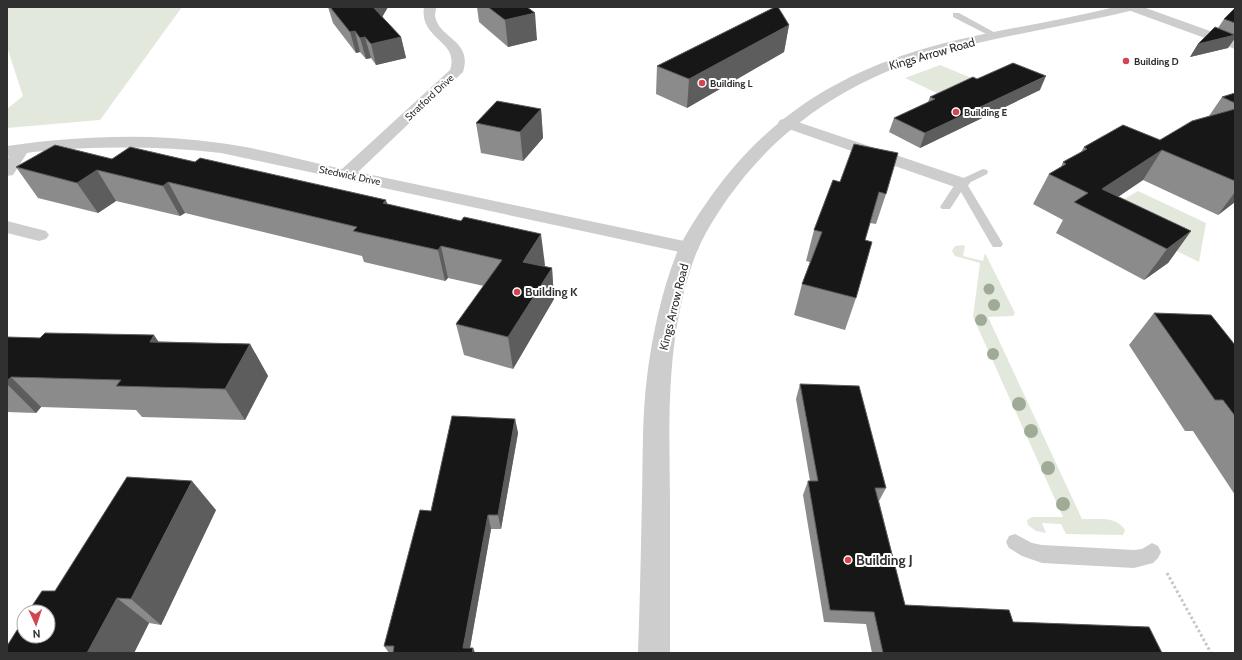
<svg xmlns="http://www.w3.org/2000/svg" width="1242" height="660" viewBox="0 0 1242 660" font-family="Cabin,sans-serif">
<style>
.green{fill:#e3e8dc}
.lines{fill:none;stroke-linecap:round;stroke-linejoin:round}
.path{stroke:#c7c7c7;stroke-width:3;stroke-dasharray:2.5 2.5;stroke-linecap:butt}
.service{fill:#cdcdcd;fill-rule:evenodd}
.minor{fill:#cdcdcd;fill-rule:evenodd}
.tertiary{fill:#cdcdcd;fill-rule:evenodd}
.tree{fill:#a0ab97}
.wall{fill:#8b8b8b}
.shaded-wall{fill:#5d5d5d}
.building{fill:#171717;stroke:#5d5d5d}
.poi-dot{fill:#d24653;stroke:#fff;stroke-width:1.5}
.labels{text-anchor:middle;stroke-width:4;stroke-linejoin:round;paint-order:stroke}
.far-poi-label{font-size:10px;font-weight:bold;fill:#303030;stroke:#fff;text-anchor:start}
.far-street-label{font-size:10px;fill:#303030;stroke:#fff}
.street-label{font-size:12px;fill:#303030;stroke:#fff}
.poi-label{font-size:12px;font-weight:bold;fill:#303030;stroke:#fff;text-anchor:start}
.near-poi-label{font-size:14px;font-weight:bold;fill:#303030;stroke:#fff;text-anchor:start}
</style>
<rect width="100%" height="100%" fill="#fff"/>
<g class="green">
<polygon points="7,7 182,7 100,120 7,128 7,109 23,96 7,47"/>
<polygon points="940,65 981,82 943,96 905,78"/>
<polygon points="1138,191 1206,223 1199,262 1108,217 1124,199"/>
<path d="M963,245L965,246L963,256L983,261L985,253L1015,313L1013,316L988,317L1082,519C1097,520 1116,515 1125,530L1123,535L1066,534L1061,524L1042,523L1046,533L1036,531L1028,525L1027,520L1032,517H1063L973,317L980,263L955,256L952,251L955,246Z"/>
</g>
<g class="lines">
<polyline class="path" points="1167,573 1211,653"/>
<g class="service">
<polygon points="953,13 959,13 1001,36 997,38 994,38 953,17"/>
<polygon points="983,169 987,170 988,172 987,174 967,184 1003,244 1001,247 993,247 991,244 961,192 950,209 942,209 940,207 957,181"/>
<polygon points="1015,534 1032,543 1042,545 1134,550 1142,549 1152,543 1158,546 1161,552 1158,558 1153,563 1134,568 1042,563 1022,556 1009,548 1006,542 1009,536"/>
</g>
<g class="minor">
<path d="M424,7H436C436,10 435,14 435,16C439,39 473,40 463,72L358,172L689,242L696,244L699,248L696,252L689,254L221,153C158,146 96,146 33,152L27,153L13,175L7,176V159L9,156H7V146C77,136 149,133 220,143C259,148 302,160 342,169L450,70C460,40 419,40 424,7Z"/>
<polygon points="1126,7 1143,7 1235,40 1235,49 1128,10"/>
<polygon points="786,118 967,179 970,183 967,187 961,188 955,187 780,126 778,123 780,120"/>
<polygon points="7,221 46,231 49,235 46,239 39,241 7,233"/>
</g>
<path class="tertiary" d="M1115,7H1136L1134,10C1061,28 984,37 912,62C837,88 774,133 728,198C715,217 702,237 694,259C666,337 669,418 670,499C670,550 670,602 670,653H638C640,600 641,547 642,494C643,455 642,416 647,377C652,336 662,289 678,250C687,231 700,212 712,195C762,126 821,84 901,56C971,32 1044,25 1115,7Z"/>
</g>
<g class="tree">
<circle cx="989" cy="289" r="5.5"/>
<circle cx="994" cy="305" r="6"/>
<circle cx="981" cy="320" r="6"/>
<circle cx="993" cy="354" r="6"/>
<circle cx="1019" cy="404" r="7"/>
<circle cx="1031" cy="431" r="7"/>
<circle cx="1048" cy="468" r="7"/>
<circle cx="1063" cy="504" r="7"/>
</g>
<g class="wall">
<polygon points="328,7 388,7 382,17 401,37 406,58 376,65 371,58 366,59 360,52 356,53 333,23"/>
<polygon points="477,7 527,7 537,40 508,47 479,22"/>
<polygon points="1235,8 1235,38 1228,48 1190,57 1198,44 1218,28 1224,19"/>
<polygon points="789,25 784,52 687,108 656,94 657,66"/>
<polygon points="977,79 1040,90 920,148 889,132 894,118 928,102 930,97"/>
<polygon points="1235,93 1235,202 1218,215 1143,180 1118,197 1191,231 1168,263 1144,280 1056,233 1063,220 1033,204 1049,174 1061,167 1063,162 1081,152 1084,147 1160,140 1209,116 1222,97"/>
<polygon points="541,109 543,138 523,161 481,153 476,123"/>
<polygon points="112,159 195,162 388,204 545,265 544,266 552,268 554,299 513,369 464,355 456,324 484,286 448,278 445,281 364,262 362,256 185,213 180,216 116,201 98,213 38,198 16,167"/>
<polygon points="833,180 886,194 876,224 870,223 865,240 856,298 845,330 794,315 802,284 810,262 806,261 814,230"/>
<polygon points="1154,313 1235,345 1235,495 1193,431 1185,431 1129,345"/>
<polygon points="7,337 250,344 268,376 245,420 142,417 136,410 41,407 36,413 7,412"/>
<polygon points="800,384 886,488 879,501 905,605 1013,622 1162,653 872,653 866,624 824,622 803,495 808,481 810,481 796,399"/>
<polygon points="515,419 518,433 501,529 491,529 470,648 473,648 475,653 389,653 384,646"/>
<polygon points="216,510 161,625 149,623 134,653 7,653"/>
</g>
<g class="shaded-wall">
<polygon points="372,7 388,7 377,26"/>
<polygon points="535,13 537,40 508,47 505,20"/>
<polygon points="789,25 784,52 687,108 689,79"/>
<polygon points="355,31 360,52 356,53 350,32"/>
<polygon points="1235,35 1235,38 1228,48 1190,57 1198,44"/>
<polygon points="365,37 371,58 366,59 360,38"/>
<polygon points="401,37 406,58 376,65 371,44"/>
<polygon points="1046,76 1040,90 920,148 925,133"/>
<polygon points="541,109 543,138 523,161 520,132"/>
<polygon points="1162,150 1143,180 1094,213 1102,189"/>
<polygon points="97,170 116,201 98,213 77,183"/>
<polygon points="168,182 185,213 180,216 163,186"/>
<polygon points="1235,192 1235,202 1218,215"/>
<polygon points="386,200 396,231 383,203"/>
<polygon points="1191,231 1168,263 1144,280 1167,249"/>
<polygon points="541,234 545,265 527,293 523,262"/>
<polygon points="441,246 448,278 445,281 438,250"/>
<polygon points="552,268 554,299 513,369 508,337"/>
<polygon points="154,335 176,367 150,342"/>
<polygon points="250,344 268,376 245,420 225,389"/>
<polygon points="11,377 41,407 36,413 7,384 7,381"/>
<polygon points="515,419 518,433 501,529 498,515"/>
<polygon points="192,481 216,510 161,625 131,599"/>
<polygon points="488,515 491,529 469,653 463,648"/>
<polygon points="117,598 149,623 134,653 87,653"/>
<polygon points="473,648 475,653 472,653"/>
</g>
<g class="building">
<polygon points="330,7 373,7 401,37 371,44 365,37 360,38 355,31 350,32"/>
<polygon points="488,7 527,7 535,13 505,20"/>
<polygon points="775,7 778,7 789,25 689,79 657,66"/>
<polygon points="1235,8 1235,23 1224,19"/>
<polygon points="1215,27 1235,35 1198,44"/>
<polygon points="1013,63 1046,76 925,133 894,118 935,99 930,97 973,77 977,79"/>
<polygon points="1235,93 1235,103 1222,97"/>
<polygon points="497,101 541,109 520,132 476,123"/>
<polygon points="1235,109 1235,181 1162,150 1102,189 1191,231 1167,249 1074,202 1088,193 1049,174 1066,164 1063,162 1087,149 1084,147 1123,125 1160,140 1192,121"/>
<polygon points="854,144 898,153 886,194 879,192 865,240 872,242 856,298 802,284 822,232 814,230 833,180 840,182"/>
<polygon points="55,145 112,159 130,147 195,162 200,158 386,200 383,203 461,221 464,217 541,234 523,262 552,268 508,337 456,324 502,260 441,246 438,250 353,231 357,227 168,182 163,186 97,170 77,183 16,167"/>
<polygon points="1154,313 1211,315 1235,345 1235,416 1223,400 1215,400"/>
<polygon points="45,333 154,335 150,342 250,344 225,389 116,386 121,380 11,377 7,381 7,337 40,338"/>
<polygon points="800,384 859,386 886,488 875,488 905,605 1009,610 1013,622 1149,627 1162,653 883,653 874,612 830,610 808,481 818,481"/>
<polygon points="452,416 515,419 498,515 488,515 463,648 473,648 472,653 393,653 394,646 384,646 420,510 431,511"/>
<polygon points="127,477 192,481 131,599 117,598 87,653 7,653 7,646 24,619 24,636 48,636 48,612 28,612 42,591 55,591"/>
</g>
<g class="poi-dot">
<circle cx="1126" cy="61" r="4"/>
<circle cx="702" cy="83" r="4"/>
<circle cx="956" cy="112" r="4"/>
<circle cx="517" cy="292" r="4"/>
<circle cx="848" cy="560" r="4"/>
</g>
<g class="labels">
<g class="far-poi-label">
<text x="1134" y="65">Building D</text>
<text x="710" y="87">Building L</text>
<text x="964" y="116">Building E</text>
</g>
<g class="far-street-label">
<text transform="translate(429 97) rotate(-43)" y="4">Stratford Drive</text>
<text transform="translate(350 175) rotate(12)" y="4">Stedwick Drive</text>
</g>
<g class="street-label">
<text transform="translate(932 54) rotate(-16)" y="4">Kings Arrow Road</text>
<text transform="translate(674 307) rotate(-76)" y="4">Kings Arrow Road</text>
</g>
<g class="poi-label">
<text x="525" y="296">Building K</text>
</g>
<g class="near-poi-label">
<text x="856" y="565">Building J</text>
</g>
</g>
<rect width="1242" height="660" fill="none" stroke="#303030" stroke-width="16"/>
<g transform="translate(36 624) rotate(177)"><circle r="19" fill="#ffffff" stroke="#acacac"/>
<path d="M0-3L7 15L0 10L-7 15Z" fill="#d24653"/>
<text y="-6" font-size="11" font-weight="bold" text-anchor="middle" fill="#303030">N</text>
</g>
</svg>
